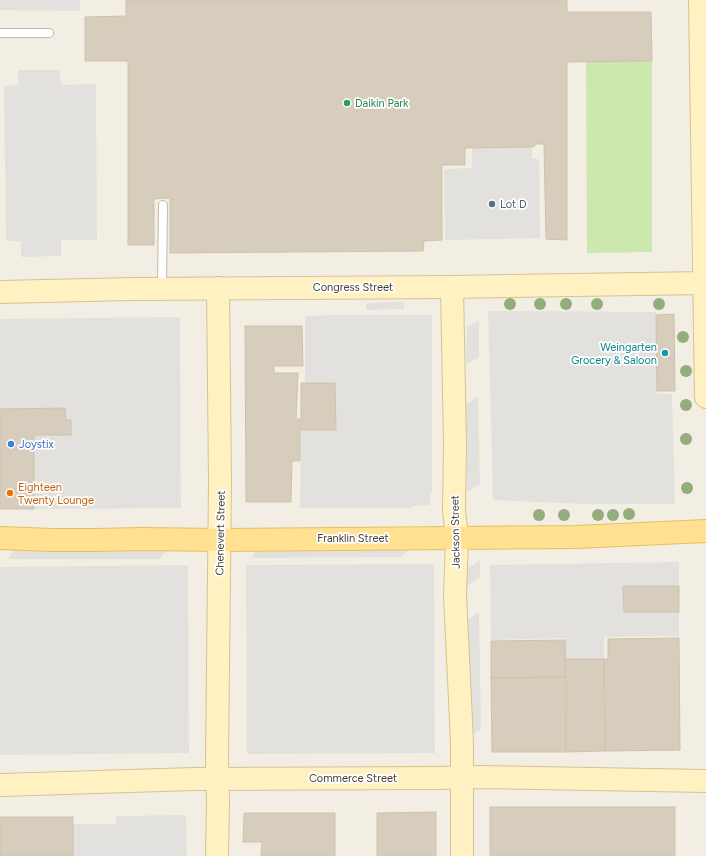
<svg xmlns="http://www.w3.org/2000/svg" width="706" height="856" viewBox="0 0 706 856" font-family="Figtree,sans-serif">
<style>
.green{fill:#cce8ac}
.parking{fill:#e3e1dd}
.building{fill:#d7cdbc;stroke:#cfc2ad}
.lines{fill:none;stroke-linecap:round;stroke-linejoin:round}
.lane-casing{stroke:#c1b9aa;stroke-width:10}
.secondary-casing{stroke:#d4c393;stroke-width:24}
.primary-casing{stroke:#e6bf5f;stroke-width:24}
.lane{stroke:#fff;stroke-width:8}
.secondary{stroke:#fff1c2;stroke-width:22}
.primary{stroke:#ffe191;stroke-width:22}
.tree{fill:#93ad7c}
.leisure-dot{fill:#2e9e5b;stroke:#fff;stroke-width:1.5}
.service-dot{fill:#5c6f8a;stroke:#fff;stroke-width:1.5}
.culture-dot{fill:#0f9aa8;stroke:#fff;stroke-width:1.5}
.shop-dot{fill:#3f7fe0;stroke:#fff;stroke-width:1.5}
.food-dot{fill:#e8710a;stroke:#fff;stroke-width:1.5}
.labels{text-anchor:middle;stroke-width:3.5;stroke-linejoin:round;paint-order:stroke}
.leisure-label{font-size:11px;fill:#27864d;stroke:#fff;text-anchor:start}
.service-label{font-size:11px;fill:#4e5e75;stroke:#fff;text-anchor:start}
.street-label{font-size:11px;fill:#453f34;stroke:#fff}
.culture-label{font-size:11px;fill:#0d838f;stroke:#fff;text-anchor:end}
.shop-label{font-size:11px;fill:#366cbe;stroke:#fff;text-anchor:start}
.food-label{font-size:11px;fill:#c56008;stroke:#fff;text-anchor:start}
</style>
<rect width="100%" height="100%" fill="#f3eee4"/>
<polygon class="green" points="586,61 652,61 652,252 587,253"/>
<g class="parking">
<polygon points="0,0 80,0 80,11 0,10"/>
<polygon points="18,70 59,70 61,85 96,84 97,240 61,240 61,256 21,257 21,241 6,241 4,86 18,85"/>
<polygon points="532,147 532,159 539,159 540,238 445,240 444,169 472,168 472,148"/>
<polygon points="404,302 404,309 366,310 366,303"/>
<polygon points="488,311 656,312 657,394 672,394 675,504 584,504 493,500"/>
<polygon points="335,315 432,315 432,493 430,493 430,505 413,506 413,508 300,508 301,430 336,429 335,384 305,383 305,316"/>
<polygon points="180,317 181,508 34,509 34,435 70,435 71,420 66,420 65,408 0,409 0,319"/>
<polygon points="479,321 479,358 466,364 467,326"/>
<polygon points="478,396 480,484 467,492 466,405"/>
<polygon points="414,544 401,557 252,558 258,545"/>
<polygon points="169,548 159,559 8,559 15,549"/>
<polygon points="480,560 480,577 467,586 467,569"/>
<polygon points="679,562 679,586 623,587 624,612 679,612 679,636 604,637 604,659 565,659 565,638 491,640 490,565"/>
<polygon points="434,564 435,753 247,754 246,565"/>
<polygon points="188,565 189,753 0,755 0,567"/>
<polygon points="479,612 481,729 467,738 468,620"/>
<polygon points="186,815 187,856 73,856 73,824 116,824 116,816"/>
</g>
<g class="building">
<polygon points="126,0 567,0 567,12 651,12 652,61 567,62 567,240 546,239 544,144 535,144 535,146 532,147 465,148 465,165 442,165 442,240 424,241 423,251 170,253 170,198 154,199 154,245 128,245 128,61 85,61 85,17 126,16"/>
<polygon points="674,314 675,391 657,391 656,315"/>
<polygon points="245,326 302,326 303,366 274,366 274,373 298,373 296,419 300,419 300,461 292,461 291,502 246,502"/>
<polygon points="301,383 335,383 336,430 301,430"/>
<polygon points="65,408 66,420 71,420 71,435 34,435 34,509 0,509 0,409"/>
<polygon points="623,586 679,586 679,612 624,612"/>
<polygon points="679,638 680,750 605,751 604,659 608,659 608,639"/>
<polygon points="565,640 566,677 491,678 491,641"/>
<polygon points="565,659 604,659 605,751 566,752"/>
<polygon points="566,677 566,752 492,752 491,678"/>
<rect x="490" y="807" width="185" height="49"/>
<polygon points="436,812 436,856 377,856 377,813"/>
<polygon points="244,813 335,813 335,856 261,856 262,842 243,842"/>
<rect x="0" y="817" width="73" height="39"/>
</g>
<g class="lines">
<defs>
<g id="lane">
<polyline points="0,33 49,33"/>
<polyline points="162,288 163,205"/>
</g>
<g id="secondary">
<polyline points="700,0 706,397"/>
<polyline points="452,287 455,445 454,510 457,538 455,596 462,742 462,856"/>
<polyline points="0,292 132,289 452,287 706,283"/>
<polyline points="0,785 194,779 437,778 480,777 706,781"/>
<polyline points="217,856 218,800 217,759 220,483 218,288"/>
</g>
<polyline id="primary" points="0,538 52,540 94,540 141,539 220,540 576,537 706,531"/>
</defs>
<use href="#lane" class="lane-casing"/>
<use href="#secondary" class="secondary-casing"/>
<use href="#primary" class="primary-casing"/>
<use href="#lane" class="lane"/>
<use href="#secondary" class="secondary"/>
<use href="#primary" class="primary"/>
</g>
<g class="tree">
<circle cx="510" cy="304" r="6"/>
<circle cx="540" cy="304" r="6"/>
<circle cx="566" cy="304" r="6"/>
<circle cx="597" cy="304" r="6"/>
<circle cx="659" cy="304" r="6"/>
<circle cx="683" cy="337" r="6"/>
<circle cx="686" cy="371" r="6"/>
<circle cx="686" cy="405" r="6"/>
<circle cx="686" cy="439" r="6"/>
<circle cx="687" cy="488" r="6"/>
<circle cx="629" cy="514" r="6"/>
<circle cx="539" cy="515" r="6"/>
<circle cx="564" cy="515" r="6"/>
<circle cx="598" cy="515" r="6"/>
<circle cx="613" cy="515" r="6"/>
</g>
<circle class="leisure-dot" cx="347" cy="103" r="4"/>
<circle class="service-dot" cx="492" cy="204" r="4"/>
<circle class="culture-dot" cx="665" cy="353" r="4"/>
<circle class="shop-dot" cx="11" cy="444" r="4"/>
<circle class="food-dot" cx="10" cy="493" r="4"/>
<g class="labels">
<g class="leisure-label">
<text x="355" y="107">Daikin Park</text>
</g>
<g class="service-label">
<text x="500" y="208">Lot D</text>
</g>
<g class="street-label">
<text x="353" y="291">Congress Street</text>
<text transform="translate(455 532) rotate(-91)" y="4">Jackson Street</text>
<text transform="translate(220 533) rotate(-89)" y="4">Chenevert Street</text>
<text x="353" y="542">Franklin Street</text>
<text x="353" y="782">Commerce Street</text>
</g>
<g class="culture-label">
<text x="657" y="351">Weingarten<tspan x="657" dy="13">Grocery &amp; Saloon</tspan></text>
</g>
<g class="shop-label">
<text x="19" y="448">Joystix</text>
</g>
<g class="food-label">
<text x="18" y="491">Eighteen<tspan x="18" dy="13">Twenty Lounge</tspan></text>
</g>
</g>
</svg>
